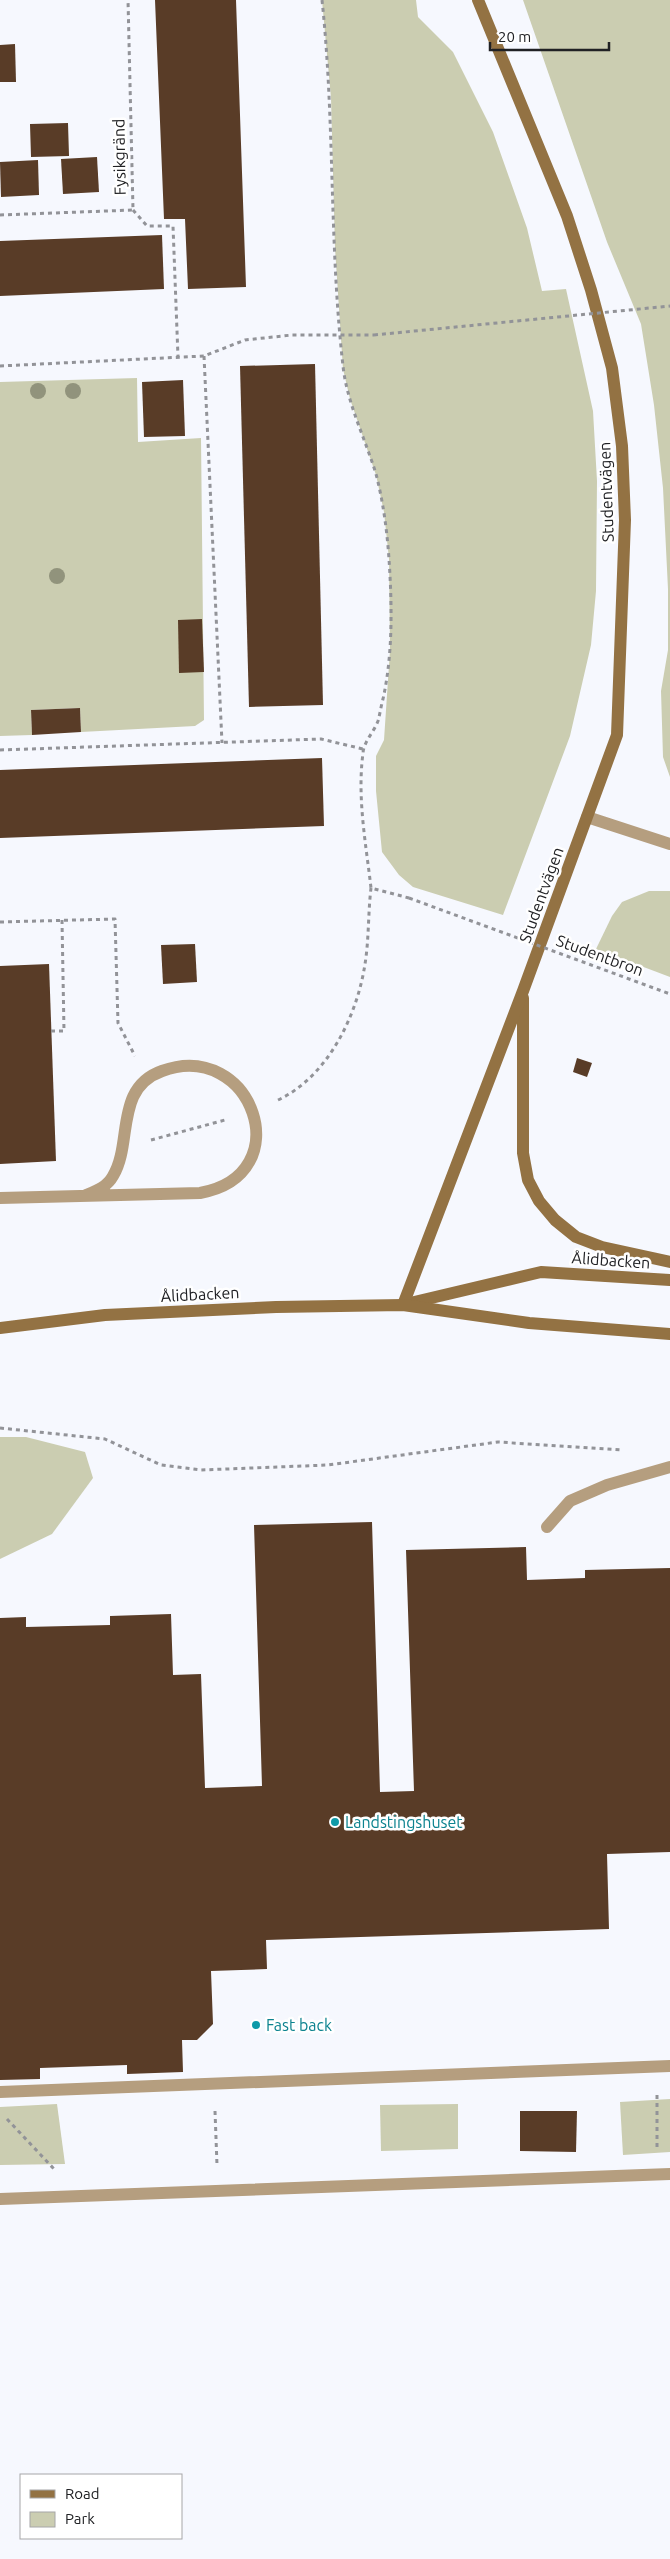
<svg xmlns="http://www.w3.org/2000/svg" width="670" height="2559" viewBox="0 0 670 2559" font-family="Ubuntu,sans-serif">
<style>
.green{fill:#cbcdb1}
.building{fill:#593c27}
.lines{fill:none;stroke-linecap:round;stroke-linejoin:round}
.path{stroke:#929398;stroke-width:3;stroke-dasharray:4 4;stroke-linecap:butt}
.lane{stroke:#b59e7f;stroke-width:12}
.street{stroke:#b59e7f;stroke-width:12}
.secondary{stroke:#937243;stroke-width:12}
.path-bridge{stroke:#929398;stroke-width:3;stroke-dasharray:4 4;stroke-linecap:butt}
.tree{fill:#91937c}
.culture-dot{fill:#0f9aa8;stroke:#fff;stroke-width:2}
.labels{text-anchor:middle;stroke-width:5;stroke-linejoin:round;paint-order:stroke}
.street-label{font-size:16px;fill:#202124;stroke:#fff}
.culture-label{font-size:16px;fill:#0d838f;stroke:#fff;text-anchor:start}
</style>
<rect width="100%" height="100%" fill="#f6f8fe"/>
<g class="green">
<polygon points="322,0 416,0 418,17 453,52 493,132 527,228 542,291 566,289 593,411 597,481 596,591 591,645 570,736 503,915 413,887 399,875 382,852 376,791 376,756 384,740 390,650 389,559 384,512 376,475 350,399 343,369 335,248 331,98"/>
<polygon points="523,0 670,0 670,777 663,757 661,691 668,650 668,589 663,488 654,405 641,324 607,242"/>
<polygon points="137,378 138,442 201,438 204,720 195,726 81,732 80,708 31,710 32,735 0,736 0,382"/>
<polygon points="649,891 670,891 670,977 596,949 612,916 622,902"/>
<polygon points="0,1437 26,1437 85,1452 93,1478 52,1534 0,1559"/>
<polygon points="670,2099 670,2152 623,2155 620,2102"/>
<polygon points="57,2104 65,2164 0,2165 0,2107"/>
<polygon points="458,2104 458,2149 381,2151 380,2105"/>
</g>
<g class="building">
<polygon points="155,0 236,0 246,287 188,289 185,219 164,219"/>
<polygon points="15,44 16,82 0,82 0,45"/>
<polygon points="68,123 69,156 31,157 30,124"/>
<polygon points="97,157 99,192 63,194 61,159"/>
<polygon points="38,160 39,195 1,197 0,162"/>
<polygon points="162,235 164,289 0,296 0,241"/>
<polygon points="315,364 323,705 249,707 240,366"/>
<polygon points="183,380 185,436 144,437 142,382"/>
<polygon points="202,619 204,672 179,673 178,620"/>
<polygon points="80,708 81,732 32,735 31,710"/>
<polygon points="322,758 324,826 0,838 0,770"/>
<polygon points="195,944 197,982 163,984 161,945"/>
<polygon points="49,964 56,1161 0,1164 0,966"/>
<polygon points="577,1058 592,1063 587,1077 573,1072"/>
<polygon points="372,1522 380,1792 414,1791 406,1550 526,1547 527,1580 585,1578 585,1570 670,1568 670,1852 607,1854 609,1929 266,1940 267,1969 211,1971 213,2024 197,2040 182,2040 183,2072 127,2074 127,2065 40,2068 40,2079 0,2080 0,1618 26,1617 26,1627 110,1625 110,1616 171,1614 173,1675 201,1674 205,1788 262,1786 254,1525"/>
<polygon points="520,2111 577,2111 576,2152 520,2151"/>
</g>
<g class="lines">
<g class="path">
<path d="M322,0C335,122 329,244 343,366C347,403 365,438 376,474C383,501 387,530 389,559C392,604 393,654 383,699C381,706 380,714 378,721C374,732 364,741 363,753C357,798 366,844 371,888L409,898"/>
<polyline points="133,210 147,226 173,226 178,357"/>
<polyline points="0,215 133,210 128,0"/>
<polyline points="204,356 222,743"/>
<polyline points="0,366 204,356 245,340 292,335 374,335"/>
<polyline points="0,750 321,739 363,749"/>
<polyline points="0,922 115,919 118,1023 135,1056"/>
<polyline points="51,1031 64,1031 62,920"/>
<path d="M278,1100C327,1077 357,1017 365,964C369,940 368,913 371,888"/>
<polyline points="151,1140 225,1120"/>
<polyline points="0,1428 105,1439 161,1465 201,1470 328,1465 498,1442 623,1450"/>
<polyline points="215,2111 217,2165"/>
<polyline points="7,2119 54,2169"/>
<polyline points="657,2147 657,2093"/>
</g>
<g class="lane">
<polyline points="547,1527 570,1501 607,1485 670,1467"/>
<polyline points="0,2092 670,2066"/>
<polyline points="0,2199 670,2174"/>
</g>
<g class="street">
<polyline points="587,817 670,844"/>
<path d="M0,1198L200,1193C301,1175 252,1038 162,1071C114,1088 133,1143 113,1176C107,1187 96,1191 86,1195"/>
</g>
<g class="secondary">
<polyline points="523,998 523,1153 528,1180 539,1201 555,1220 576,1237 602,1247 670,1262"/>
<polyline points="410,1303 541,1272 670,1280"/>
<polyline points="403,1305 523,991 617,735 625,520 622,446 612,368 591,290 567,216 478,0"/>
<polyline points="0,1328 105,1315 276,1307 403,1305 529,1323 670,1334"/>
</g>
<g class="path-bridge">
<polyline points="374,335 670,306"/>
<polyline points="409,898 670,994"/>
</g>
</g>
<g class="tree">
<circle cx="38" cy="391" r="8"/>
<circle cx="73" cy="391" r="8"/>
<circle cx="57" cy="576" r="8"/>
</g>
<g class="culture-dot">
<circle cx="335" cy="1822" r="5"/>
<circle cx="256" cy="2025" r="5"/>
</g>
<g class="labels">
<g class="street-label">
<text transform="translate(119 157) rotate(-91)" y="6">Fysikgränd</text>
<text transform="translate(606 492) rotate(-92)" y="6">Studentvägen</text>
<text transform="translate(541 895) rotate(-70)" y="6">Studentvägen</text>
<text transform="translate(600 955) rotate(20)" y="6">Studentbron</text>
<text transform="translate(611 1260) rotate(4)" y="6">Ålidbacken</text>
<text transform="translate(200 1294) rotate(-3)" y="6">Ålidbacken</text>
</g>
<g class="culture-label">
<text x="345" y="1828">Landstingshuset</text>
<text x="266" y="2031">Fast back</text>
</g>
</g>
<rect x="20" y="2474" width="162" height="65" fill="#ffffff" stroke="#a6a6a7"/>
<rect x="30" y="2490" width="25" height="8" fill="#937243" stroke="#a6a6a7"/>
<text x="65" y="2499" font-size="15" fill="#202124">Road</text>
<rect x="30" y="2512" width="25" height="15" fill="#cbcdb1" stroke="#a6a6a7"/>
<text x="65" y="2524" font-size="15" fill="#202124">Park</text>
<path d="M490 42v8h119v-8" fill="none" stroke="#202124" stroke-width="2.5"/>
<text x="498" y="42" font-size="15" fill="#202124" stroke="#ffffff" stroke-width="4" paint-order="stroke">20 m</text>
</svg>
